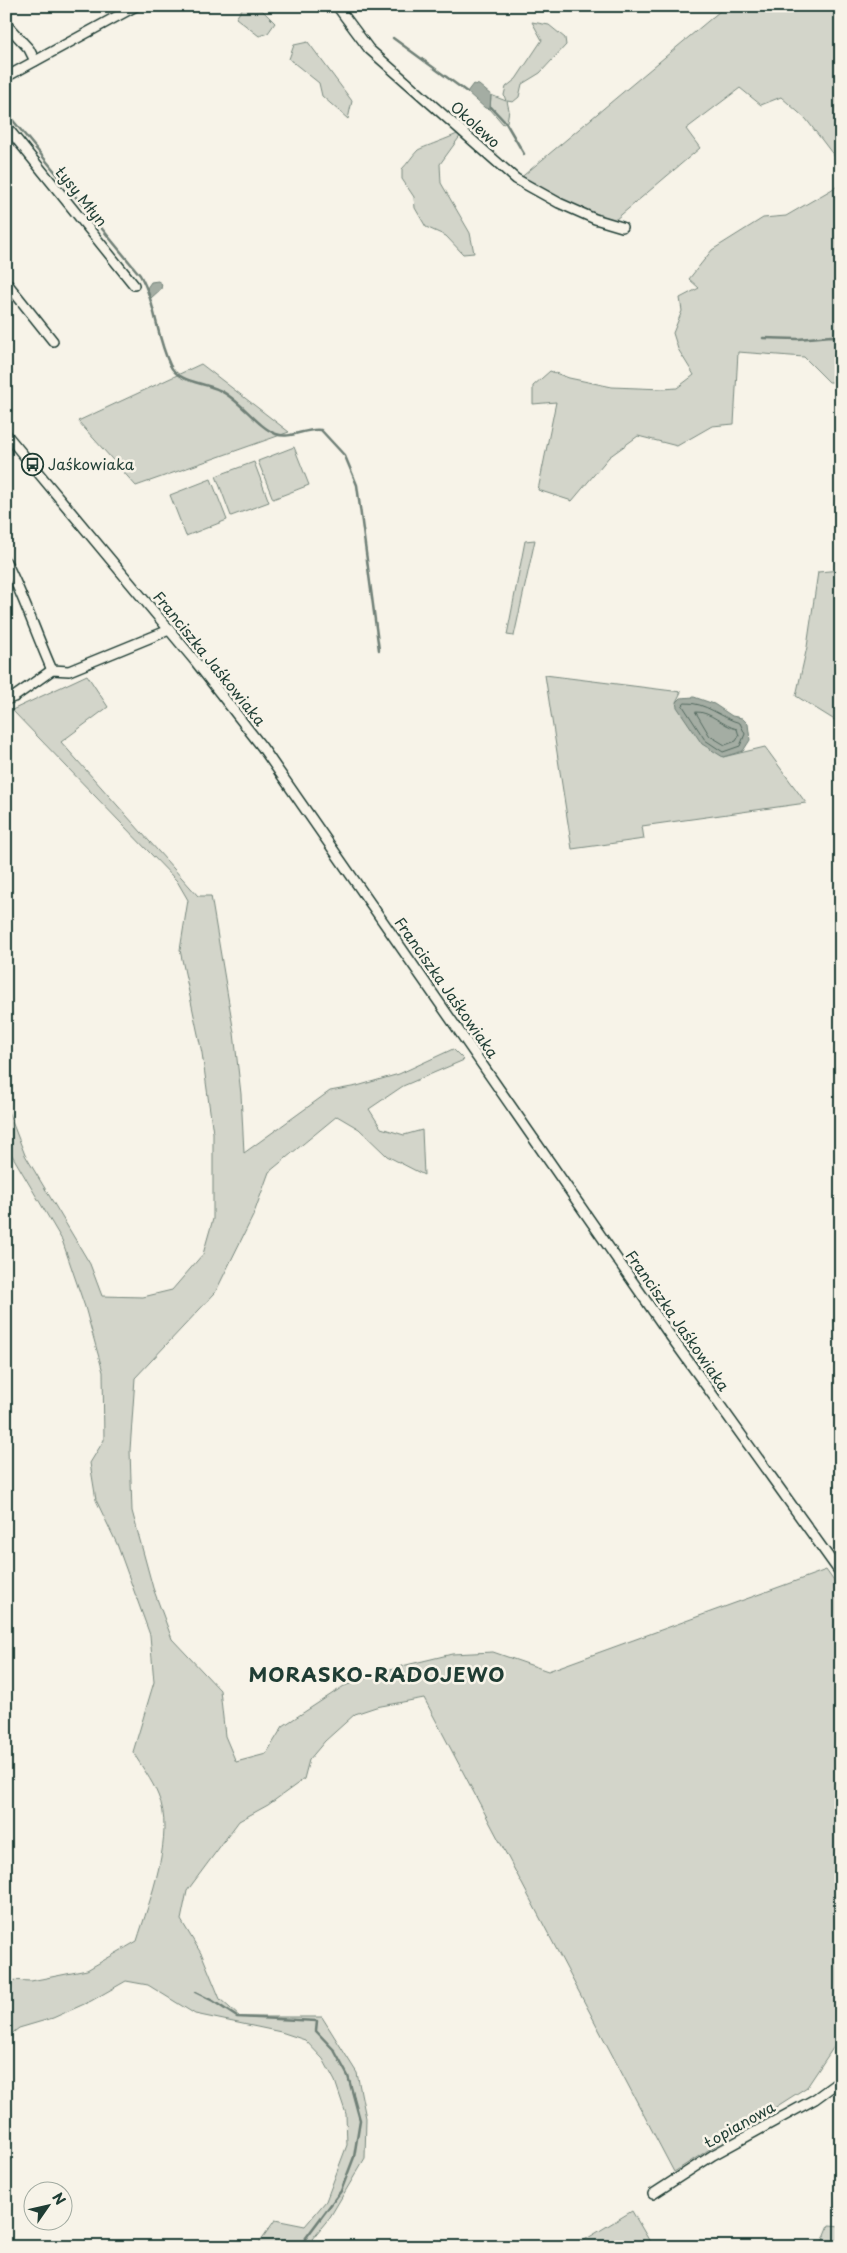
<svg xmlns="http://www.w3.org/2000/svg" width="847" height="2253" viewBox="0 0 847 2253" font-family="'Playpen Sans',sans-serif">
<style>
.green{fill:#d3d5ca;stroke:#79897f}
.water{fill:#a4ada3;stroke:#6f8077}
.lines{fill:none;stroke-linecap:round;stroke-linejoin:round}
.shore{stroke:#546a60;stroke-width:1}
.stream{stroke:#6f8077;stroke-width:2.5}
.minor-casing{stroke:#1f3d34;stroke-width:12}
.minor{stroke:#f7f3e8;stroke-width:9}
.labels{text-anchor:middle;stroke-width:5;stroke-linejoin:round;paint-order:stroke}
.street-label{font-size:15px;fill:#1f3d34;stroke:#f7f3e8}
.poi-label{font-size:15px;fill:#1f3d34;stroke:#f7f3e8;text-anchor:start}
.district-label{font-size:20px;font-weight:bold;letter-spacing:1px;fill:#1f3d34;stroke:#f7f3e8}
</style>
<rect width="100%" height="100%" fill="#f7f3e8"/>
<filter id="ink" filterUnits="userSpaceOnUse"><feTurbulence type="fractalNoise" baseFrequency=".02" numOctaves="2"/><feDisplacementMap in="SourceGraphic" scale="10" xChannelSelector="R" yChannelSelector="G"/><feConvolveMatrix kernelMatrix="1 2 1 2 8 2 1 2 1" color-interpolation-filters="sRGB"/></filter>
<g filter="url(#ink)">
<g class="green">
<polygon points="244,6 262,10 275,23 268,33 259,36 236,18"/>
<polygon points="726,6 841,6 841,165 806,119 781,97 761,105 740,88 686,129 700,148 615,220 566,203 518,180"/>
<polygon points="532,22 549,25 565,38 566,45 540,73 522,84 519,97 513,102 507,101 509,110 507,122 503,124 490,109 491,95 506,101 504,95 506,87 516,79 542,40"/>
<polygon points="308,42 352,101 348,119 322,96 319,83 289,59 294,45"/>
<path d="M459,133L461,135L440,164L441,183L470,233L474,253L463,254L446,236L426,227L415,208L414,197L402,179V169C408,163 412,156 418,150C421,148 452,137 459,133Z"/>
<polygon points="841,184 841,382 829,382 804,357 738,352 734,424 712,426 677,446 638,436 609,457 572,501 538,490 556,402 533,404 533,386 550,371 569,378 612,387 663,389 677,388 694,375 678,349 673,333 682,311 680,298 699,288 689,279 712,250 763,218 786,216"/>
<polygon points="201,364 289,432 136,486 78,421"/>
<polygon points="294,447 309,485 273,499 258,461"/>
<polygon points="254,462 269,502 231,516 216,476"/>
<polygon points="211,479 227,520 186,536 170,495"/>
<polygon points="535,540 514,636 507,635 525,541"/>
<polygon points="841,570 841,724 796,696 807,647 818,572"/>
<path d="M87,675L108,707L61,742L198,896H211L234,1033L241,1094L244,1153L330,1091L357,1086L399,1074L453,1049L464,1060L403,1086L369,1109L381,1128L404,1135L422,1130L424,1175L387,1156L359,1129L337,1116L269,1172L253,1216L215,1293L135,1378L130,1450L132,1511L153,1588L172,1639L220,1690L225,1736L236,1762L266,1754L283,1726L344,1686L402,1666L452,1654L493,1652L548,1671L826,1570L841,1591V2036L807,2087L674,2172L424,1698L376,1707L355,1714L325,1741L309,1760L304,1779L268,1805L239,1821L187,1891L181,1920L202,1955L220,1999L240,2017H322L357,2073L366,2118L365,2158L330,2217L312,2239L318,2247H256L275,2220L305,2226L326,2201L347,2145L346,2114L335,2081L323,2059L305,2040L281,2032L195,2014L148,1985L126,1981L91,2001L53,2018L19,2028L6,2038V1978L8,1980L31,1981L87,1970L137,1941C149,1902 176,1834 158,1795C152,1780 141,1766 133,1752L154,1682L150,1635L117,1544L96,1500L90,1463L104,1440L103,1372L85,1307L62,1240L6,1145V1106L25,1155L90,1264L102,1296L143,1297L172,1290L203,1254L213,1219V1133L202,1053L180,950L188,900L177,881L12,710Z"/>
<polygon points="545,675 681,692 676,702 723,757 765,747 806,803 642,826 644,839 572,849"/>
<polygon points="632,2211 653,2247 573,2247"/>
<polygon points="829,2225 841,2226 841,2247 820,2247"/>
</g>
<g class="water">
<polygon points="473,84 479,85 491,95 490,109 485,108 467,92"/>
<polygon points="158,281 162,284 161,289 151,298 147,288 151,282"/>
<polygon points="694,697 714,704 732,716 742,718 748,724 750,740 743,751 723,757 702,744 677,707 676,702 680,698"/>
</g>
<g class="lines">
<g class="shore">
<path d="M685,703C706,702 721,718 740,723L745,734L740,746L723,752L705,740L683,706Z"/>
<path d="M696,712C710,711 723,726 737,729L739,736L736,741L725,745L710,736Z"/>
</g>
<g class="stream">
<polyline points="393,38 467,92"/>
<polyline points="491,107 506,123 524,154"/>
<path d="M6,112L140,275C156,303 156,336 170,365C178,383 204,382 219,390C241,400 256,426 276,434C290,440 307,427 321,430L345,456L357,485L379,650"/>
<polyline points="763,338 798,339 831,336 841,337"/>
<polyline points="195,1992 213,2001 237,2017 317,2021 316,2031 334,2050 348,2076 360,2120 354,2157 341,2191 299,2247"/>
</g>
<defs>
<g id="minor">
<polyline points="337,6 369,49 516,179 559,203 595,219 622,227"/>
<polyline points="6,24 29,49 35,61"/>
<polyline points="6,77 136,6"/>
<polyline points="6,126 134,285"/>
<polyline points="6,282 53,341"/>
<polyline points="6,434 195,661 262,747 669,1334 841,1574"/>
<path d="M6,562C24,597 36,634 52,670"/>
<polyline points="6,700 14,697 52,670 69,671 169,630"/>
<polyline points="653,2194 713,2155 815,2099 841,2080"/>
</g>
</defs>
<use href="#minor" class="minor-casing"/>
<use href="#minor" class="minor"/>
</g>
</g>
<defs>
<symbol id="bus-ring" viewBox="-11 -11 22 22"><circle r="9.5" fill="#f7f3e8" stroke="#1f3d34" stroke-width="1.5"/><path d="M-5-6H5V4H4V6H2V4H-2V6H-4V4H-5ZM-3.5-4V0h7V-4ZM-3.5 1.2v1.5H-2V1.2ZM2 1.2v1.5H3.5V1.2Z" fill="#1f3d34"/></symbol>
</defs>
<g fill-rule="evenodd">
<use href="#bus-ring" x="20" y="452" width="25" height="25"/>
</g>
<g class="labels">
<g class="street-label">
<text transform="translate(475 125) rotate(42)" y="5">Okolewo</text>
<text transform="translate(81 197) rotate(51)" y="5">Łysy Młyn</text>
<text transform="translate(209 659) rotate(51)" y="5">Franciszka Jaśkowiaka</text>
<text transform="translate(446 988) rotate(55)" y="5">Franciszka Jaśkowiaka</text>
<text transform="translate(677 1321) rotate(55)" y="5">Franciszka Jaśkowiaka</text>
<text transform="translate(740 2125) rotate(-29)" y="5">Łopianowa</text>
</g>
<g class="poi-label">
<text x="48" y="470">Jaśkowiaka</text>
</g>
<g class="district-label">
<text x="377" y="1682">MORASKO-RADOJEWO</text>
</g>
</g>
<rect width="847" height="2253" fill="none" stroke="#f7f3e8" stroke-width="25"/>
<rect x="12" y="12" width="822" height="2228" fill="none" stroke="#1f3d34" stroke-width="2" filter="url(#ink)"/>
<g transform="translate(48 2206) rotate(56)"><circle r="24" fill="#f7f3e8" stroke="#a1aaa0"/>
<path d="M0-4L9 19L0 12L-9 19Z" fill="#1f3d34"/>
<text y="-8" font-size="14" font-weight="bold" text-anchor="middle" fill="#1f3d34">N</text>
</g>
</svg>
